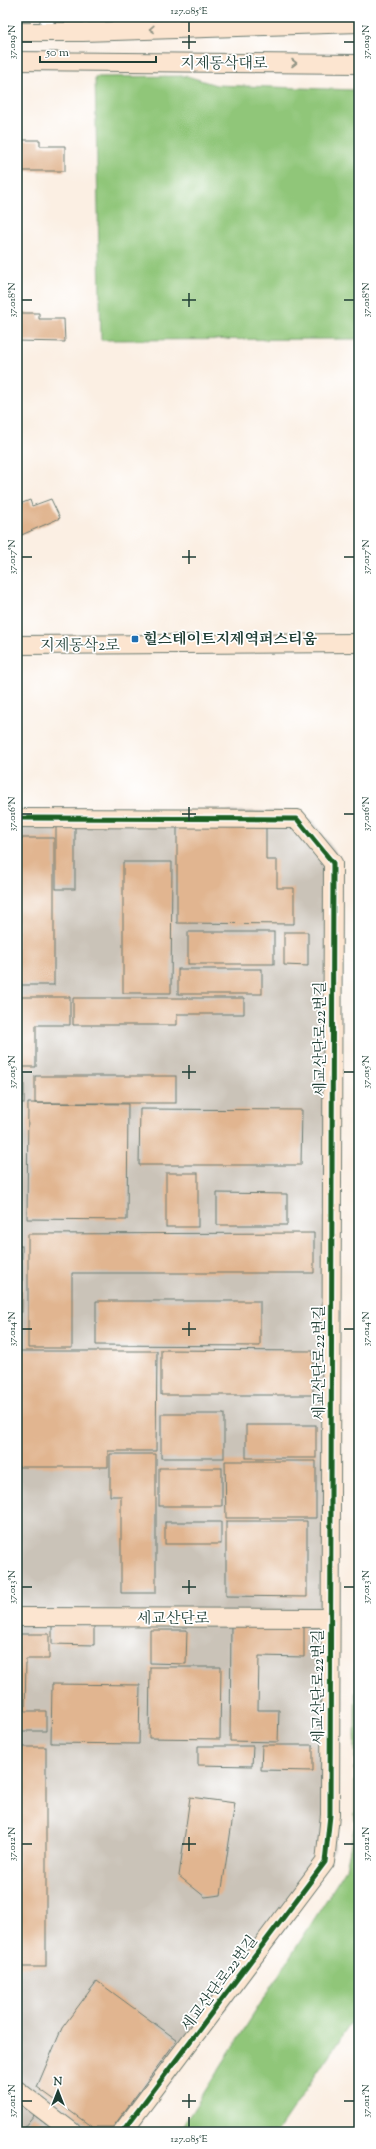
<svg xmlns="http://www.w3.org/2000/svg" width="376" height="2149" viewBox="0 0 376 2149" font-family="'Sorts Mill Goudy','Noto Serif KR',serif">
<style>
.industrial{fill:#cac3b8}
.green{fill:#90c679;stroke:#588256}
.building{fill:#e1b590}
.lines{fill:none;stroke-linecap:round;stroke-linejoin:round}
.street-casing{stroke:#6c7b71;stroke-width:15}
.secondary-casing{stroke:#6c7b71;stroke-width:20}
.street{stroke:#fff;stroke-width:13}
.secondary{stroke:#fce5d0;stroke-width:18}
.cycleway-casing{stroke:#fff;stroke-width:8}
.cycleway{stroke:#1b5e20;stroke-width:5}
.oneway{stroke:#8e9182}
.ticks{fill:none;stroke:#1f3d34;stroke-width:1.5}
.poi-dot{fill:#1f6fb2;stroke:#fff;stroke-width:1.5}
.labels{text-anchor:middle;stroke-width:3.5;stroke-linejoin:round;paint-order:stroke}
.street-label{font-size:15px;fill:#1f3d34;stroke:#fff}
.poi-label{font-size:15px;font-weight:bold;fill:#1f3d34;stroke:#fff;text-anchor:start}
.neatline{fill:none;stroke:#1f3d34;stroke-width:1.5}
.ticks-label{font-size:10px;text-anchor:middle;fill:#1f3d34}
</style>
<rect width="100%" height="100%" fill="#fff"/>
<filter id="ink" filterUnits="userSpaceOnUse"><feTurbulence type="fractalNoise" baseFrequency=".025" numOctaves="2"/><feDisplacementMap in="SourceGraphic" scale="8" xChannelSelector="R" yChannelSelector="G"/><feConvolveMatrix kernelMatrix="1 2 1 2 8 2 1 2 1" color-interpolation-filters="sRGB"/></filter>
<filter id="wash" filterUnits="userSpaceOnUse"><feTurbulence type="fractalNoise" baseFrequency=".012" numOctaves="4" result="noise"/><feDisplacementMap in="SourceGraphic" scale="16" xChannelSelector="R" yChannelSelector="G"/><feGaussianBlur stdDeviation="0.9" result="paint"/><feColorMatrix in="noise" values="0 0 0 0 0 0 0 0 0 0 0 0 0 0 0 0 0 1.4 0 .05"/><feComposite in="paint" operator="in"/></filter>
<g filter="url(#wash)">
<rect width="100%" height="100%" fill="#fbefe3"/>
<polygon class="industrial" points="17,811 290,811 314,821 337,854 335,1850 243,1986 133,2132 17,2132"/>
<g class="green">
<polygon points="187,76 216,85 355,90 359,93 359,339 101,340 95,77"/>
<polygon points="359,1355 359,2011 277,2132 179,2132 346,1869 355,1825 356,1537"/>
</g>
<g id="blocks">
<g class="building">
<polygon points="19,140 40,140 40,146 65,146 65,171 17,171"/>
<polygon points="17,313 39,313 39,319 64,319 65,342 17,341"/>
<polygon points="51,499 60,518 17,537 17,507 20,506 20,504 30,500 32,506"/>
<polygon points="177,824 266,825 266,860 277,860 277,888 294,888 294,924 177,923"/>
<rect x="56" y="827" width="19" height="62"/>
<rect x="17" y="838" width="37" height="147"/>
<polygon points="123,862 172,862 171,993 123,993"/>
<rect x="188" y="932" width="86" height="32"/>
<polygon points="284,932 308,932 308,966 284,965"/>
<rect x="178" y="969" width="84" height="25"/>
<polygon points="17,997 70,997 70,1025 36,1025 36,1067 17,1067"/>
<polygon points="73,998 244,998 244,1014 177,1014 177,1025 73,1025"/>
<rect x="17" y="1075" width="7" height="28"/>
<rect x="35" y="1076" width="141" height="27"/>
<polygon points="28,1103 128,1104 127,1220 27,1219"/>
<polygon points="140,1109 302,1110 301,1165 139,1165"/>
<rect x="166" y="1173" width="32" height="54"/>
<polygon points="217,1193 287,1194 287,1225 217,1225"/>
<polygon points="314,1233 314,1273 72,1273 72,1348 28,1348 28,1234"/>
<rect x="17" y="1246" width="5" height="66"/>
<polygon points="96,1301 260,1301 260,1346 96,1345"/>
<polygon points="161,1350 313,1351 313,1395 161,1395"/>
<polygon points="17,1351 157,1351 156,1451 108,1451 108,1467 17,1467"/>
<rect x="161" y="1414" width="63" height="44"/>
<rect x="246" y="1425" width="70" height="33"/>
<polygon points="110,1454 156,1454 156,1593 121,1593 121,1496 110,1496"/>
<polygon points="225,1461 316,1461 316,1518 226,1518"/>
<rect x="159" y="1468" width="63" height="38"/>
<polygon points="226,1521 307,1521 307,1597 226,1596"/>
<rect x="165" y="1522" width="56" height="22"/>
<polygon points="231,1623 304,1624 304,1657 259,1656 258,1710 279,1710 278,1742 230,1741"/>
<polygon points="52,1625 94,1626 94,1645 52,1644"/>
<polygon points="150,1630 187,1630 186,1664 150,1663"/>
<polygon points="17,1634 49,1634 49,1659 26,1659 25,1711 46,1711 46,1731 17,1731"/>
<polygon points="150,1667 221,1667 220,1739 149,1738"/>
<polygon points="52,1684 140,1685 139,1744 51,1743"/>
<polygon points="262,1745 313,1745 313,1771 261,1770"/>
<polygon points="198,1746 253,1746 252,1766 198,1765"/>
<rect x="17" y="1747" width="29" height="220"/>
<polygon points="190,1797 235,1803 221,1895 205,1897 179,1876"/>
<polygon points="97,1981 177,2040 113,2127 92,2127 37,2087 62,2028"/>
<polygon points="34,2115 56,2132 20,2132"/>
</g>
</g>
</g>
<g filter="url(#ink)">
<use href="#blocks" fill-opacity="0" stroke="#6c7b71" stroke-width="1"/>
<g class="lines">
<defs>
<polyline id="street" points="47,17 47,32"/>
<g id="secondary">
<polyline points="17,32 83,32 359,23"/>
<polyline points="17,61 359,64"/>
<polyline points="17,645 359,643"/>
<polyline points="17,818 297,819 333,863 330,1815 325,1862 122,2132"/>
<polyline points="17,1617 330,1618"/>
<polyline points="17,2090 72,2132"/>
</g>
</defs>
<use href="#street" class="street-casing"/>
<use href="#secondary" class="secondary-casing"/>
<use href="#street" class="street"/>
<use href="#secondary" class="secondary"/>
<defs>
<polyline id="cycleway" points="17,818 297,819 333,863 330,1815 325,1862 122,2132"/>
</defs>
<use href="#cycleway" class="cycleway-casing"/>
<use href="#cycleway" class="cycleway"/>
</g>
<defs><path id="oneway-chevron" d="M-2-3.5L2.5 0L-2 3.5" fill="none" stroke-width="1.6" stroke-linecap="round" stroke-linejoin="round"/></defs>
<g class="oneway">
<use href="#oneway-chevron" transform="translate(152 29) rotate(178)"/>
<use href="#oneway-chevron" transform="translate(294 63)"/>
</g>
</g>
<path class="ticks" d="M189,22V32M189,35V49M22,42H32M182,42H196M344,42H354M189,293V307M22,300H32M182,300H196M344,300H354M189,550V564M22,557H32M182,557H196M344,557H354M189,807V821M22,814H32M182,814H196M344,814H354M189,1065V1079M22,1072H32M182,1072H196M344,1072H354M189,1322V1336M22,1329H32M182,1329H196M344,1329H354M189,1580V1594M22,1587H32M182,1587H196M344,1587H354M189,1837V1851M22,1844H32M182,1844H196M344,1844H354M189,2094V2108M22,2101H32M182,2101H196M344,2101H354M189,2117V2127"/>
<rect class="poi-dot" x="131" y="635" width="8" height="8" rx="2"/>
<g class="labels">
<g class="street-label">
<text x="224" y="68">지제동삭대로</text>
<text x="80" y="650">지제동삭2로</text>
<text transform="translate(320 1039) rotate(-90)" y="5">세교산단로22번길</text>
<text transform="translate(319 1363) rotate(-90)" y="5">세교산단로22번길</text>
<text x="173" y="1623">세교산단로</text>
<text transform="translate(318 1687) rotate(-90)" y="5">세교산단로22번길</text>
<text transform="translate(219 1983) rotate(-53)" y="5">세교산단로22번길</text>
</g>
<g class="poi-label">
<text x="143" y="644">힐스테이트지제역퍼스티움</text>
</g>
</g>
<rect width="376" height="2149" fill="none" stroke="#fff" stroke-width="44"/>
<g transform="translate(58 2091)" stroke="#ffffff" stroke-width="3" paint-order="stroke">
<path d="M0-3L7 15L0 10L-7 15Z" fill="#1f3d34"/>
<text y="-6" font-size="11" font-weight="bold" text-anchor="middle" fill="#1f3d34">N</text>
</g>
<path d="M40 56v6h116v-6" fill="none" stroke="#1f3d34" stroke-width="2"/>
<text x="46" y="56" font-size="12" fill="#1f3d34" stroke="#ffffff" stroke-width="3" paint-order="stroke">50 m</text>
<rect x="22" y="22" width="332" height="2105" class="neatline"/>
<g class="ticks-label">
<text x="189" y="14">127.085°E</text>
<text transform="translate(11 42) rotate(-90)" y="4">37.019°N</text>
<text transform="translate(365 42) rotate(-90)" y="4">37.019°N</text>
<text transform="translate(11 300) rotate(-90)" y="4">37.018°N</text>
<text transform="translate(365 300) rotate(-90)" y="4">37.018°N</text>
<text transform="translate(11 557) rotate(-90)" y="4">37.017°N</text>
<text transform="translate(365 557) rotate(-90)" y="4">37.017°N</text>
<text transform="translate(11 814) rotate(-90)" y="4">37.016°N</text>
<text transform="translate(365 814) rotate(-90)" y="4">37.016°N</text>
<text transform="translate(11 1072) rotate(-90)" y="4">37.015°N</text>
<text transform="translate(365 1072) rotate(-90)" y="4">37.015°N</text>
<text transform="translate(11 1329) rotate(-90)" y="4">37.014°N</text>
<text transform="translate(365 1329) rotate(-90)" y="4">37.014°N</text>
<text transform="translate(11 1587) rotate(-90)" y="4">37.013°N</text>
<text transform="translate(365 1587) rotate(-90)" y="4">37.013°N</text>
<text transform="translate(11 1844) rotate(-90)" y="4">37.012°N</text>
<text transform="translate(365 1844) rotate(-90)" y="4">37.012°N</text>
<text transform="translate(11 2101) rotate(-90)" y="4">37.011°N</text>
<text transform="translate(365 2101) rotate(-90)" y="4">37.011°N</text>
<text x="189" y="2142">127.085°E</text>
</g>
</svg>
